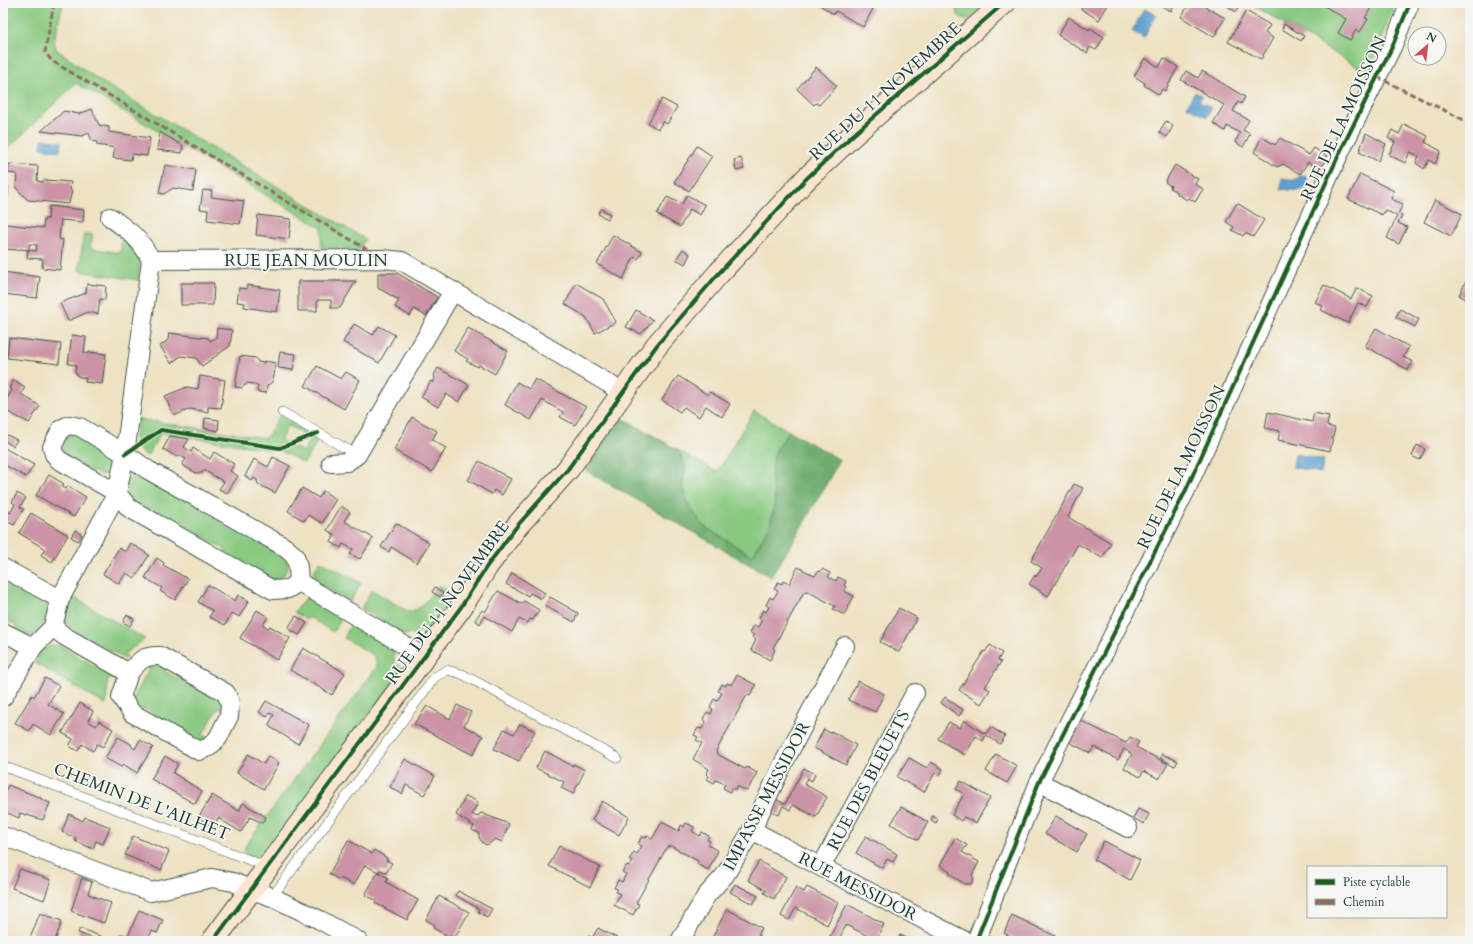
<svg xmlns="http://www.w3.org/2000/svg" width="1473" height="944" viewBox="0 0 1473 944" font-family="Cardo,serif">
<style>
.green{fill:#89c980;stroke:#54835a}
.forest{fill:#6ead6e;stroke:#467551}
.water{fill:#5da0d1;stroke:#3e6e82}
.building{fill:#cb93a5}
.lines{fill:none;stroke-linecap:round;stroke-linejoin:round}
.lane-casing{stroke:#3e5649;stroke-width:10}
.street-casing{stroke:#3e5649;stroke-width:20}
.secondary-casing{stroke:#3e5649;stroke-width:24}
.lane{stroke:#fff;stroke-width:9}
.street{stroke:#fff;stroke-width:18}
.secondary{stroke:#fce5d0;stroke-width:22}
.quiet{stroke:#8d6e63;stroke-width:3;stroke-dasharray:6 3;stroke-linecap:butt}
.cycleway-casing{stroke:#f6f6f2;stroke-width:6}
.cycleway{stroke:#1b5e20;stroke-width:4}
.labels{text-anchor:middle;stroke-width:3.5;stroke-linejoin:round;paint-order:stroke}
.street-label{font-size:17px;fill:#1f3d34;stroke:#f6f6f2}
</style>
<rect width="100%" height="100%" fill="#f6f6f2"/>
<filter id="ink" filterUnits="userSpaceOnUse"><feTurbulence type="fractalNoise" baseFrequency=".025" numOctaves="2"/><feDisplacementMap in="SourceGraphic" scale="8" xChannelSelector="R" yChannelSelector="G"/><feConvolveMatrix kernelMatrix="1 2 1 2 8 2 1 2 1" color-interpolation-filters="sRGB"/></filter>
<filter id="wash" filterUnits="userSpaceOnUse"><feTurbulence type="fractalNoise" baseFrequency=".012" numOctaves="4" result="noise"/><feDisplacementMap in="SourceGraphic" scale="16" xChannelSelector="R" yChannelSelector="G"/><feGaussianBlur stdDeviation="0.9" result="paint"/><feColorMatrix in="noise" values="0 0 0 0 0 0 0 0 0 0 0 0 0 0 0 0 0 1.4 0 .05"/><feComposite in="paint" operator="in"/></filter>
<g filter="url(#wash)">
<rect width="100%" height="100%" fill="#eee2c3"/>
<g class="green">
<polygon points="3,3 63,3 54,41 56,49 100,81 365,239 357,253 348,255 348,248 321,247 322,228 76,83 3,153"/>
<polygon points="957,3 988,3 967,21 958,15 954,5"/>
<polygon points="1249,3 1395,3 1368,73"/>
<polygon points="84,234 93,234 90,248 120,253 122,238 133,243 140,257 138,280 79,271"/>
<polygon points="754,411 789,431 775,452 771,474 775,502 770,525 752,556 705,527 689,506 682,487 686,467 678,450 717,472"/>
<polygon points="280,415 314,432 307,436 288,425 280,440 303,452 311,438 320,437 304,463 281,451 161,433 147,456 140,451 134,445 137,419 266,438"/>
<path d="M72,432L115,456V462L110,472L101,475C84,467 44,455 72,432Z"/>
<path d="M147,471L238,530L287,559L288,568L283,576L276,580L267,581L223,555L226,550L178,523L176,527L129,501L125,484C131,473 135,473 147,471Z"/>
<path d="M320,561L361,583L350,602C341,597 312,584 314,572C315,569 318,564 320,561Z"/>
<path d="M3,576L14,579L10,586L33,600L37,593C51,603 52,614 41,627C38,631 34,636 29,636C24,636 18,633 13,632L16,625L3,618Z"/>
<polygon points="439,585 455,595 430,627 417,633 404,635 361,608 372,590 409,612 421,607"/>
<polygon points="73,597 145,639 124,654 128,658 125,659 74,630 66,623 65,609"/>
<polygon points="309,598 342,617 333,632 309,617 307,620 294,612 305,599"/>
<polygon points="351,624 394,649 394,662 400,666 402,671 262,859 247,856 244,848 377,667 375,656 344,638"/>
<polygon points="49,646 61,646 115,678 115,679 108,679 106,705 35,663 41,650"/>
<polygon points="159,663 168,664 164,671 212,697 214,692 220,695 224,711 218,708 203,734 208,739 199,744 186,738 188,732 143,708 141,713 132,701 151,665"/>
</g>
<polygon class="forest" points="619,416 678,450 686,467 682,487 689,506 705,527 752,556 770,525 775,502 771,474 775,452 789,431 840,460 794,540 771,577 585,470"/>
<g class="water">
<polygon points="1144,9 1156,15 1144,38 1132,31"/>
<polygon points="1195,92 1202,96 1199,101 1212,108 1207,117 1187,106"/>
<polygon points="42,139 62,142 60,151 41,148"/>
<path d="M1304,175L1307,176C1312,195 1293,190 1281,189L1282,178L1295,180L1300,176Z"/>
<polygon points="3,186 9,187 7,202 3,201"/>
<polygon points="1295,454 1324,460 1321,473 1293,467"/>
</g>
<g id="blocks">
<g class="building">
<polygon points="816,3 863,3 873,9 863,27 836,11 834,14"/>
<polygon points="1085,3 1109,3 1099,20 1081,9"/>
<polygon points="1157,3 1176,3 1171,11"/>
<polygon points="1190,3 1199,3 1225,18 1214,37 1181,17"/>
<polygon points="1229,3 1241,3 1236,12 1227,6"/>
<polygon points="1319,3 1374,3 1365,18 1368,19 1360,32 1356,30 1350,40 1338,33 1346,19"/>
<polygon points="1246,11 1270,25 1265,33 1273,38 1261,59 1228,42"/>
<polygon points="1069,17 1089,30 1090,28 1104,37 1096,50 1090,47 1087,53 1058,35"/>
<polygon points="1284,24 1304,36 1301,41 1282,29"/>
<polygon points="1145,58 1159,67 1164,58 1178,67 1165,91 1162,89 1159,95 1144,85 1145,83 1134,76"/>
<polygon points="816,67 837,86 819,105 816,103 814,105 797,89"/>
<polygon points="1186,71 1198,78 1202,71 1245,97 1241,104 1238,102 1233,111 1249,120 1243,130 1250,134 1243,147 1235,142 1240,133 1227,126 1225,131 1213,123 1224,105 1181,80"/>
<polygon points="662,99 677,107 667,124 663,121 658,129 648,123"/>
<polygon points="92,109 99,125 109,127 109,132 150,138 147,156 132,154 131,160 113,158 115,148 97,145 97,142 92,141 89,133 82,136 41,131 64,111 79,114"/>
<polygon points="1166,121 1173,126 1167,137 1159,132"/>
<polygon points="1404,124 1428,136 1425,142 1441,151 1435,164 1429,160 1424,169 1416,163 1419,156 1410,152 1405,163 1389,155 1395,142 1388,138 1392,130 1399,134"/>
<polygon points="160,132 183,146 182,153 157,150"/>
<polygon points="1366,133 1386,144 1378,161 1359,152"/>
<polygon points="1262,137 1275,145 1280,138 1309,155 1314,148 1328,157 1320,170 1308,162 1300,174 1283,164 1277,167 1254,152"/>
<polygon points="697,146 712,156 689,191 674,182"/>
<polygon points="741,158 744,169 736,171 734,160"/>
<polygon points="9,164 38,166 37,181 42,182 45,180 71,182 70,190 72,190 69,204 28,200 16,188 17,174 8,173"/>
<polygon points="165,165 196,170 193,191 173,188 164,194 159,193"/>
<polygon points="1175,165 1198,179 1195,184 1203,189 1195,202 1189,198 1187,200 1177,194 1178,193 1170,188 1171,186 1165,182"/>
<polygon points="1360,174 1394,191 1391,199 1403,204 1398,214 1402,216 1398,223 1407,227 1399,244 1387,238 1397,216 1385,210 1382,215 1348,199"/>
<polygon points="203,190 212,191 211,197 244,201 240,224 207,220 208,210 200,209"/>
<polygon points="687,195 705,205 700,215 690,209 680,227 657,214 667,197 682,204"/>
<polygon points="1435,200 1462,214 1451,236 1424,222"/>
<polygon points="1237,203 1264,220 1253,237 1245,233 1243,236 1232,230 1234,227 1226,222"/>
<polygon points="49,206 84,210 83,222 61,220 59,239 63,240 60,270 42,268 43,259 27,258 28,250 36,251 37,245 29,244 29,250 19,249 18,250 3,249 5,224 43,228 44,219 48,219"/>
<polygon points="601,209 610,214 608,219 598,214"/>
<polygon points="258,215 291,219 289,239 256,235"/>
<polygon points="613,235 642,252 638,259 634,257 623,279 597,264"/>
<polygon points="683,249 690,254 685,264 676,259"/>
<polygon points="3,272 40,277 37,298 3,294"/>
<polygon points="378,273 397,273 437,297 426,316 414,309 410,316 395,307 399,300 378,288"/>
<polygon points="1470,274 1470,302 1459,295"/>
<polygon points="298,281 356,281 340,308 331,308 331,300 317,300 317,311 298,311"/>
<polygon points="181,283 214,283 213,305 181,305"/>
<polygon points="576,283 603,299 616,322 595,333 586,317 565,304"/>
<polygon points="87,284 106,286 105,300 100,299 98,314 88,312 68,321 60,303 86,293"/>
<polygon points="247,285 280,290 277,312 244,307 245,303 237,302 239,288 247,289"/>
<polygon points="1324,285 1351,299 1357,288 1373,296 1367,307 1358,303 1348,323 1321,310 1323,306 1315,302"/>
<polygon points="1400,309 1419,319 1415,327 1396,317"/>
<polygon points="636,310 653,320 641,334 626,327"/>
<polygon points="354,324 373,335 379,326 395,335 379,363 343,342"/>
<polygon points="217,328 232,330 230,346 202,366 196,358 181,356 171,363 160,346 168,340 169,333 208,338 210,341 216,338"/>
<polygon points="468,328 508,351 495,374 479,365 478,367 466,361 468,359 454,351"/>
<polygon points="1376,328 1409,347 1403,357 1413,362 1408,370 1365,346"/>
<polygon points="72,335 86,337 84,353 89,354 89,352 106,354 102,384 85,382 86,378 79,377 75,372 76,365 68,364"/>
<polygon points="9,338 61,344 59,364 7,358"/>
<polygon points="280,352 296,354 293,370 279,368 278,367"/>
<polygon points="240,356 256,358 258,362 264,363 264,361 276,363 273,381 267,386 266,393 257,392 258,385 248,383 241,388 235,387"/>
<polygon points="317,366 341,379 346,372 360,380 344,409 305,386"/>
<polygon points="438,368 469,385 459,402 446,394 438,407 421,397 431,381 433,383 435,379 434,375"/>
<polygon points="200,376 225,380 221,408 208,407 208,412 190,409 176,415 172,413 165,396 187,387 198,389"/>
<polygon points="678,376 708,395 710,392 730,404 722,417 706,406 699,417 684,407 680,412 662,400"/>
<polygon points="535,379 586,407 575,425 560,417 563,412 542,400 531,420 505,405 517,382 529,389"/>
<polygon points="14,380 25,387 21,394 40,406 29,423 4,410 3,405 12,390 9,388"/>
<polygon points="1268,412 1312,422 1314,413 1329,416 1327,426 1335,428 1330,451 1278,440 1280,431 1265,428"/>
<polygon points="412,417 437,431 432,440 446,448 432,472 394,450"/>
<polygon points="205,418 219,420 218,431 204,428"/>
<polygon points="3,433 17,440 13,446 3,440"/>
<polygon points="170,436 189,439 184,447 191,452 193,448 210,459 214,452 234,464 230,471 238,476 227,493 219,489 224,482 204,470 202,473 196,473 182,465 186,459 179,455 177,457 163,449"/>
<polygon points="1417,445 1425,449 1420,460 1412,456"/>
<polygon points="3,447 34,465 26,477 3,464"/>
<polygon points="273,457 290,466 275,493 258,484 257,480 254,478 252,481 245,476 254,459 268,467"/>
<polygon points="479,461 511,479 502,495 494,490 492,494 468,480"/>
<polygon points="49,475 64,484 62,486 66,489 68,486 86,497 74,517 36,495"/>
<polygon points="1074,484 1083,488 1068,517 1111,543 1102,558 1078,544 1048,596 1029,584 1035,575 1036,577 1042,568 1031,561"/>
<polygon points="302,488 319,498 323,491 336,499 322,523 308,515 304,521 288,511"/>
<polygon points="17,493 26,498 20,507 24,509 14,525 6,521 3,526 3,508 10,513 15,504 12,502"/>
<polygon points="341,506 350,512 344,521 373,538 360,559 350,554 353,549 343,544 341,548 331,542 335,535 327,530"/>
<polygon points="31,513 68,535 52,562 41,555 45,549 19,533"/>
<polygon points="396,523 429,543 417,563 391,547 389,552 381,547"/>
<polygon points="75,530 82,535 78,541 71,537"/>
<polygon points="130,543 149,555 135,578 126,573 119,584 103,574 119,548 125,552"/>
<polygon points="157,558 164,563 163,565 188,579 175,600 160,591 162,588 145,578"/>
<polygon points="798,567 815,576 818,571 820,572 822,569 830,573 828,577 836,581 838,577 846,581 844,585 846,587 844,591 854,596 844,615 833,609 835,606 807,591 804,592 773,648 775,650 770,660 751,650 756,640 752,637 754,635 750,633 754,625 758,627 762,620 759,618 763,610 766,612 769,607 766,605 770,597 773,599 778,591 774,589 778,582 782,584 783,581 789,584"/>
<polygon points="512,573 545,593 542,599 530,593 528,596 506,584"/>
<polygon points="208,585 235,601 238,595 249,601 239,617 232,613 225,625 209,617 213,611 198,602"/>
<polygon points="435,587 443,593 440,597 432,592"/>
<polygon points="498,591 522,604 524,601 539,610 533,620 530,619 527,623 519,619 512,632 484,616 480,624 475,620 482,610 485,612"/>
<polygon points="550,597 578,613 574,622 545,606"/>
<polygon points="899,608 917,618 899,652 880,642"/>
<polygon points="257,610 268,617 263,625 268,628 270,626 290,638 277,660 240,638"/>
<polygon points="127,615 134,619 130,626 123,622"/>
<polygon points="296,616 307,623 299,635 288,628"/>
<polygon points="990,645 1002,653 998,660 1001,662 985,687 990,690 981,704 959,690 984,651 985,652"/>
<polygon points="303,648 345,673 332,695 290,670"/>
<polygon points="737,675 756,685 750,696 747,695 716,751 717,754 745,769 747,767 757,773 747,791 737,786 735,790 732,788 730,792 723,788 725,784 716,780 714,783 707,779 709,776 706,774 709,769 693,759 702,743 696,740 698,737 694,735 698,728 702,729 706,721 703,719 707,712 711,714 713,709 710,707 714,699 717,701 722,693 718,691 722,684 726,686 727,683 731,685"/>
<polygon points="45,678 59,686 48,704 64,714 51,735 33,724 29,731 15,723 32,695 34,697"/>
<polygon points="858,681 884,694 875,712 848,700"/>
<polygon points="945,697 963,710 959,716 941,703"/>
<polygon points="266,701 309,725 298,744 270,727 269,724 274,715 270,713 267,717 259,712"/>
<polygon points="80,703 93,711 88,721 96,726 99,721 113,729 103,747 97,744 93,751 82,744 78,751 69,746 73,739 62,733"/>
<polygon points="457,705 471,712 464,726 483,736 473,755 414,724 427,706 450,719"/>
<polygon points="964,720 985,734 991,727 1005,736 1000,744 986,735 983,741 976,736 965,755 938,739 949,722 960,728"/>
<polygon points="1079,720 1126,743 1130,737 1139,742 1136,747 1168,764 1159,779 1144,771 1140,777 1124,768 1132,754 1124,749 1118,760 1094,747 1090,753 1069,742"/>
<polygon points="520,724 535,731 519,761 494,749 504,729 514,734"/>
<polygon points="824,729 830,733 831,731 856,745 846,765 814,748"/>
<polygon points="118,737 131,744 132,747 135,749 140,740 153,747 137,773 123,764 121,767 105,758"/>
<polygon points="545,751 573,766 573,764 585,770 573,794 561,788 564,782 536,768"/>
<polygon points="248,754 264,764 268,756 279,763 264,789 237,773"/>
<polygon points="996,754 1017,766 1007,783 986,771"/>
<polygon points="1162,754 1178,761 1175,766 1160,758"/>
<polygon points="165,756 178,764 173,773 202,791 195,804 151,779"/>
<polygon points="909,758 927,768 931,762 943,769 940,775 935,773 924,792 897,777"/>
<polygon points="405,759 435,776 424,795 406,785 402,794 390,787"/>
<polygon points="804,768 815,774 812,781 807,778 804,784 827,797 816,817 793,805 790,810 783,806 779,815 770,810 776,799 785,804"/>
<polygon points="961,781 990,798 976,823 964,817 961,821 952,815 964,794 956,789"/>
<polygon points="8,785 41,798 41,799 50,803 43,820 20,813 19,818 3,811 3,796"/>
<polygon points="212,795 239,811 243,803 266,817 262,823 250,817 241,832 218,818 213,827 198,818"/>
<polygon points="466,796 478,802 472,814 477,817 481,813 509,824 502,842 495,839 489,844 486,845 483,843 479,838 479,833 472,830 474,826 456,815"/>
<polygon points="602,801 629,817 619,835 592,820"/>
<polygon points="901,807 928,822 918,840 891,824"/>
<polygon points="1138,809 1149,814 1144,824 1133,818"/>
<polygon points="69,814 83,821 85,817 110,827 103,844 96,841 93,849 75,841 76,838 62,832"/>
<polygon points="933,816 938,819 936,823 931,820"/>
<polygon points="1056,816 1087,834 1077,852 1045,834"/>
<polygon points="662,822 679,831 681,825 684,827 686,823 694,827 692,831 700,836 702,832 709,836 707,840 710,841 708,845 718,851 708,870 697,864 698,861 671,846 667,847 636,903 639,904 633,915 614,905 620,894 616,892 618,889 614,888 618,880 622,882 626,874 622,872 627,865 630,866 633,861 629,860 634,852 637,854 642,846 638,844 642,836 646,838 647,835 652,839"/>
<polygon points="133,836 169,851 161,870 125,855"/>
<polygon points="866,836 897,854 893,862 887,859 882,868 856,853"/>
<polygon points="955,838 967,845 962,852 979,862 972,875 974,879 971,884 965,884 955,878 955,877 949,873 950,872 940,865"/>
<polygon points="348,840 372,854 374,850 387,858 386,860 392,863 386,873 380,870 378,872 365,865 354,885 340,878 339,880 329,874"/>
<polygon points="1104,841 1140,860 1130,880 1094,860"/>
<polygon points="559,846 600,867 590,887 549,866"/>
<polygon points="759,861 786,877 774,899 764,893 766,890 748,880"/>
<polygon points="20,869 51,880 44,900 12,888"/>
<polygon points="378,872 388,878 386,882 418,900 407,920 375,903 376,900 365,895"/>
<polygon points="82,878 92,882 88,894 111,903 104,923 71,911"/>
<polygon points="735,884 758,896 753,904 730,892"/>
<polygon points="796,887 804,892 807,887 838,903 827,925 796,908 789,920 781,916"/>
<polygon points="458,891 492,909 487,917 478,912 479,909 455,895"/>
<polygon points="439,896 469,912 454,939 433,928 435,925 426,920"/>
<polygon points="847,904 884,924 876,940 846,925 838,941 830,941 828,940"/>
<polygon points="727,909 762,928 758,935 769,941 714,941 711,940"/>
<polygon points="139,910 163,920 157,933 152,931 147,941 118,941 121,934 128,936"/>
<polygon points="40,913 62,921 55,941 29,941"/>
<polygon points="1012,915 1055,936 1053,941 1020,941 1004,933"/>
<polygon points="80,928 97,935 113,941 94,941 95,939 78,933"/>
<polygon points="598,928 617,938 615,941 581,941 584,936 587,938 589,936 592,938"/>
<polygon points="900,935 913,941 897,941"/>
</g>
</g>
</g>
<g filter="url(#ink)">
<use href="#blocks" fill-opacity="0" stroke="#3e5649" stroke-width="1"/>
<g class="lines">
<defs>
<g id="lane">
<polyline points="282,412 357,455"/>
<polyline points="3,766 268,867"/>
<polyline points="272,897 435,677 447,670 462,674 617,758"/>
</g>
<g id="street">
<path d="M110,217C128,230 141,239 151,260"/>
<polygon points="69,425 80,427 125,454 148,470 283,546 295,556 298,567 299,582 288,589 273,590 129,508 117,493 59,460 54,454 52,447 61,429"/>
<polyline points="331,463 347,462 357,455 453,291"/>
<polyline points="3,568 60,599"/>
<polyline points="299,582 424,657"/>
<path d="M53,627L64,636L129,673C139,661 143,655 160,656L226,693L230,703L229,716L218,738L209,747L199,751L132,713L121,697L129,673"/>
<polyline points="3,632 33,647"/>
<polyline points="3,697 33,647 53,627 60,599 117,493 125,454 151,260 383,259 402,261 611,385 621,395"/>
<polyline points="1039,782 1128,828"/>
<polyline points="752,830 821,867 965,941"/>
<polyline points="3,836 151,892 212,878 233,882 252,890 272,897 320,920 358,941"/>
<polyline points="821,867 915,693"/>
<polyline points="680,941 706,896 725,875 752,830 782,766 845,646"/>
<polyline points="976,941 1039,782 1185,492 1340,152 1392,47 1410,3"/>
</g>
<polyline id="secondary" points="213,941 461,607 487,566 517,526 568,469 657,345 719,273 806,179 853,135 1004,3"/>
</defs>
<use href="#lane" class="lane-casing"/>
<use href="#street" class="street-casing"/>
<use href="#secondary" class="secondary-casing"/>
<use href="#lane" class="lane"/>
<use href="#street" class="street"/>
<use href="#secondary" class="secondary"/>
<g class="quiet">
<polyline points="54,3 45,52 52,61 383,259"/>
<polyline points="1377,77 1470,123"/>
</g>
<defs>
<g id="cycleway">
<polyline points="125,454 161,430 280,448 318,433"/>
<polyline points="213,941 461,607 487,566 517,526 568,469 657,345 719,273 806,179 853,135 1004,3"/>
<polyline points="976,941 1039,782 1185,492 1340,152 1392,47 1410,3"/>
</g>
</defs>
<use href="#cycleway" class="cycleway-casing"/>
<use href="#cycleway" class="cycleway"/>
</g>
</g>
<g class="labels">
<g class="street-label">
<text transform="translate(885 91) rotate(-42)" y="6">RUE DU 11 NOVEMBRE</text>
<text transform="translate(1343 118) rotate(-65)" y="6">RUE DE LA MOISSON</text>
<text x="306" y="266">RUE JEAN MOULIN</text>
<text transform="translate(1181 467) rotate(-64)" y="6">RUE DE LA MOISSON</text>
<text transform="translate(447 602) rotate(-54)" y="6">RUE DU 11 NOVEMBRE</text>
<text transform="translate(868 780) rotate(-62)" y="6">RUE DES BLEUETS</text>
<text transform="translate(766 796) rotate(-62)" y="6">IMPASSE MESSIDOR</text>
<text transform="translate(142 801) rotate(21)" y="6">CHEMIN DE L'AILHET</text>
<text transform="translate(858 886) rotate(27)" y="6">RUE MESSIDOR</text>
</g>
</g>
<rect width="1473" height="944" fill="none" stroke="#f6f6f2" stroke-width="16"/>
<rect x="1307" y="866" width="140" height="52" fill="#f6f6f2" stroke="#a0aca6"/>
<rect x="1315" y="879" width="20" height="6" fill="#1b5e20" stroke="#a0aca6"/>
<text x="1343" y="886" font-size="12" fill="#1f3d34">Piste cyclable</text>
<rect x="1315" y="899" width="20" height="6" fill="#8d6e63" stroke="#a0aca6"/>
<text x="1343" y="906" font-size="12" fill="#1f3d34">Chemin</text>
<g transform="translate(1427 46) rotate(28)"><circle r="19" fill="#f6f6f2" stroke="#a0aca6"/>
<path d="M0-3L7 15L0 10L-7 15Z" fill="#d1495b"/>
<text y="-6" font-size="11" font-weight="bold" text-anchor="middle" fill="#1f3d34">N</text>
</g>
</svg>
